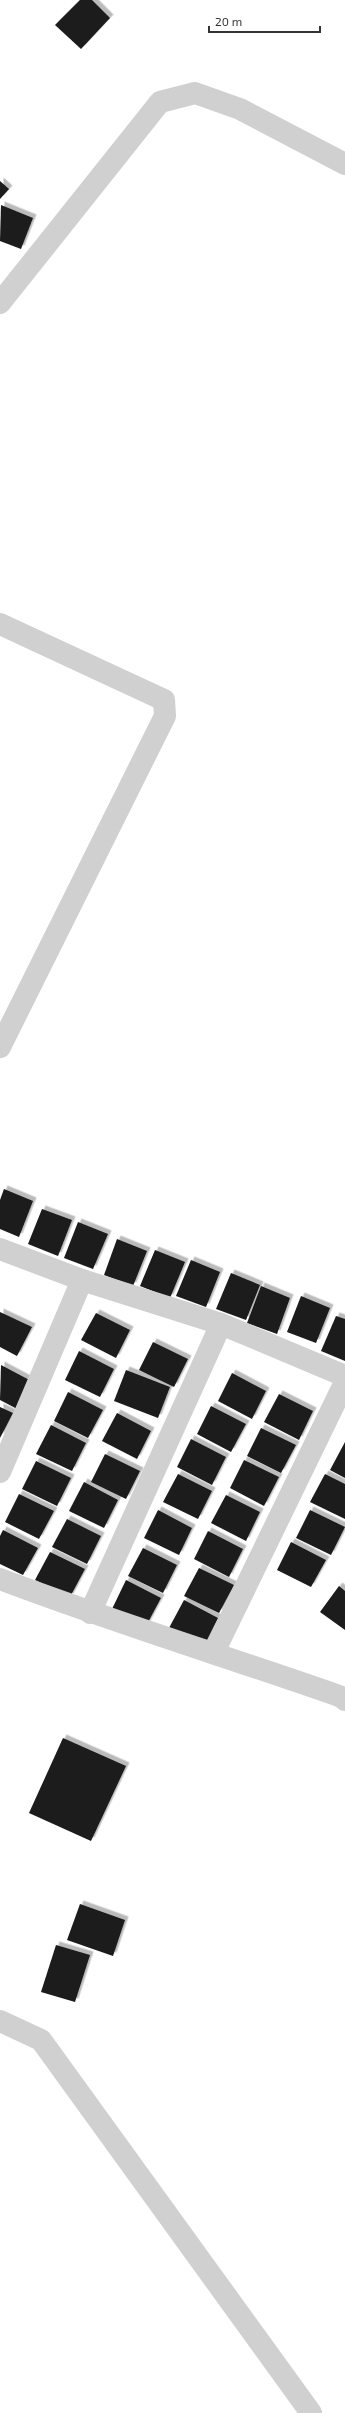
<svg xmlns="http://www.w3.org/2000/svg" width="345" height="2413" font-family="'Exo 2',sans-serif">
	<defs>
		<filter id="shadow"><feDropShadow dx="3.5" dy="-3.5" stdDeviation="0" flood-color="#0004"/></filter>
	</defs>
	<rect width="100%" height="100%" fill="#fff"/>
	<g fill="#1a1a1a" filter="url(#shadow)">
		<polygon points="80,0 92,0 110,18 81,49 55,25"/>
		<polygon points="0,181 9,189 0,199"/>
		<polygon points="1,205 33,218 21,249 0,241"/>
		<polygon points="4,1189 33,1201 19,1237 0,1229 0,1200"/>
		<polygon points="42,1209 72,1220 58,1256 28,1244"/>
		<polygon points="78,1222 108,1234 93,1269 64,1258"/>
		<polygon points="117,1239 147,1251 133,1286 104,1275"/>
		<polygon points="155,1250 185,1262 170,1298 140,1286"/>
		<polygon points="191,1260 220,1272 206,1307 176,1296"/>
		<polygon points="231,1273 260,1285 246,1320 216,1309"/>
		<polygon points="261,1286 290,1298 277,1334 247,1323"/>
		<polygon points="301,1296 330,1308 316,1343 287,1332"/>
		<polygon points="0,1312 32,1327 17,1356 0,1347"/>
		<polygon points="96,1313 130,1330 116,1358 81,1340"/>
		<polygon points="336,1316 345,1319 345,1361 321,1351"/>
		<polygon points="153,1342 188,1359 174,1387 139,1370"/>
		<polygon points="79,1351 114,1369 100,1397 65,1380"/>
		<polygon points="1,1365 35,1383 21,1411 0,1400"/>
		<polygon points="126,1370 170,1387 158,1418 114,1401"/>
		<polygon points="232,1373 266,1391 252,1419 218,1401"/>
		<polygon points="68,1392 103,1410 88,1438 54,1421"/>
		<polygon points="279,1394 313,1411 299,1440 264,1422"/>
		<polygon points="211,1406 246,1424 231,1452 197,1434"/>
		<polygon points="0,1407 13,1413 0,1438"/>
		<polygon points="117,1413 151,1431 137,1459 102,1441"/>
		<polygon points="51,1425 86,1443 72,1471 36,1454"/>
		<polygon points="261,1428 296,1445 281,1473 247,1456"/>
		<polygon points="191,1439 226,1457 212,1485 177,1467"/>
		<polygon points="345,1442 345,1478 330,1470"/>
		<polygon points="105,1454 140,1471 126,1499 91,1482"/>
		<polygon points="244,1460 279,1477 264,1506 230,1488"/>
		<polygon points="36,1461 71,1478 57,1506 22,1489"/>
		<polygon points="178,1474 212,1491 198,1519 163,1502"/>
		<polygon points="325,1474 345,1484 345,1519 310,1502"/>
		<polygon points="84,1482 118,1500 104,1528 69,1511"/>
		<polygon points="19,1494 54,1511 39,1539 5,1522"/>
		<polygon points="226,1495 260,1512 246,1541 211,1523"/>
		<polygon points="158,1510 192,1528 179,1555 144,1538"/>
		<polygon points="310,1510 345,1527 331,1555 296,1538"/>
		<polygon points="67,1519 101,1536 87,1564 52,1547"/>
		<polygon points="3,1530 38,1548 23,1575 0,1564 0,1536"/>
		<polygon points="208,1531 243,1549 229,1577 194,1559"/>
		<polygon points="291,1542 326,1560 311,1587 277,1570"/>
		<polygon points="143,1548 177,1565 163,1593 128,1576"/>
		<polygon points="50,1552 85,1569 70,1597 35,1580"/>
		<polygon points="199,1568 234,1585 219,1613 184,1596"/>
		<polygon points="126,1580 161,1598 146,1626 112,1609"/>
		<polygon points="339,1586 345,1591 345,1630 320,1612"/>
		<polygon points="184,1600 218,1618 204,1646 169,1628"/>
		<polygon points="63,1738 126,1766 91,1841 29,1813"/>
		<polygon points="80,1904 125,1920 113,1956 67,1940"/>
		<polygon points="56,1945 90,1955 75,2002 41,1992"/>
	</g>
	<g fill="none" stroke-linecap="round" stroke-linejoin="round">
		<g stroke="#d0d0d0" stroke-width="22">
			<polyline points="0,303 160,102 195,93 240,109 345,164"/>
			<polyline points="0,624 164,700 165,716 0,1047"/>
			<polyline points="0,1249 82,1280 221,1324 345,1376"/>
			<polyline points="0,1472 82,1280"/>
			<path d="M 0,1579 C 113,1622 228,1657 342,1697 L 345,1700"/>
			<polyline points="90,1613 221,1324"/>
			<polyline points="214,1652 345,1382"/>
			<polyline points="0,2021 41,2040 311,2413"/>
		</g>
	</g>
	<path d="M209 26v6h111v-6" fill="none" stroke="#333333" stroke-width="2"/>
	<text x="215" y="26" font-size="12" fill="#333333" stroke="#ffffff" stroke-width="3" paint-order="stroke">20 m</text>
</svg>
